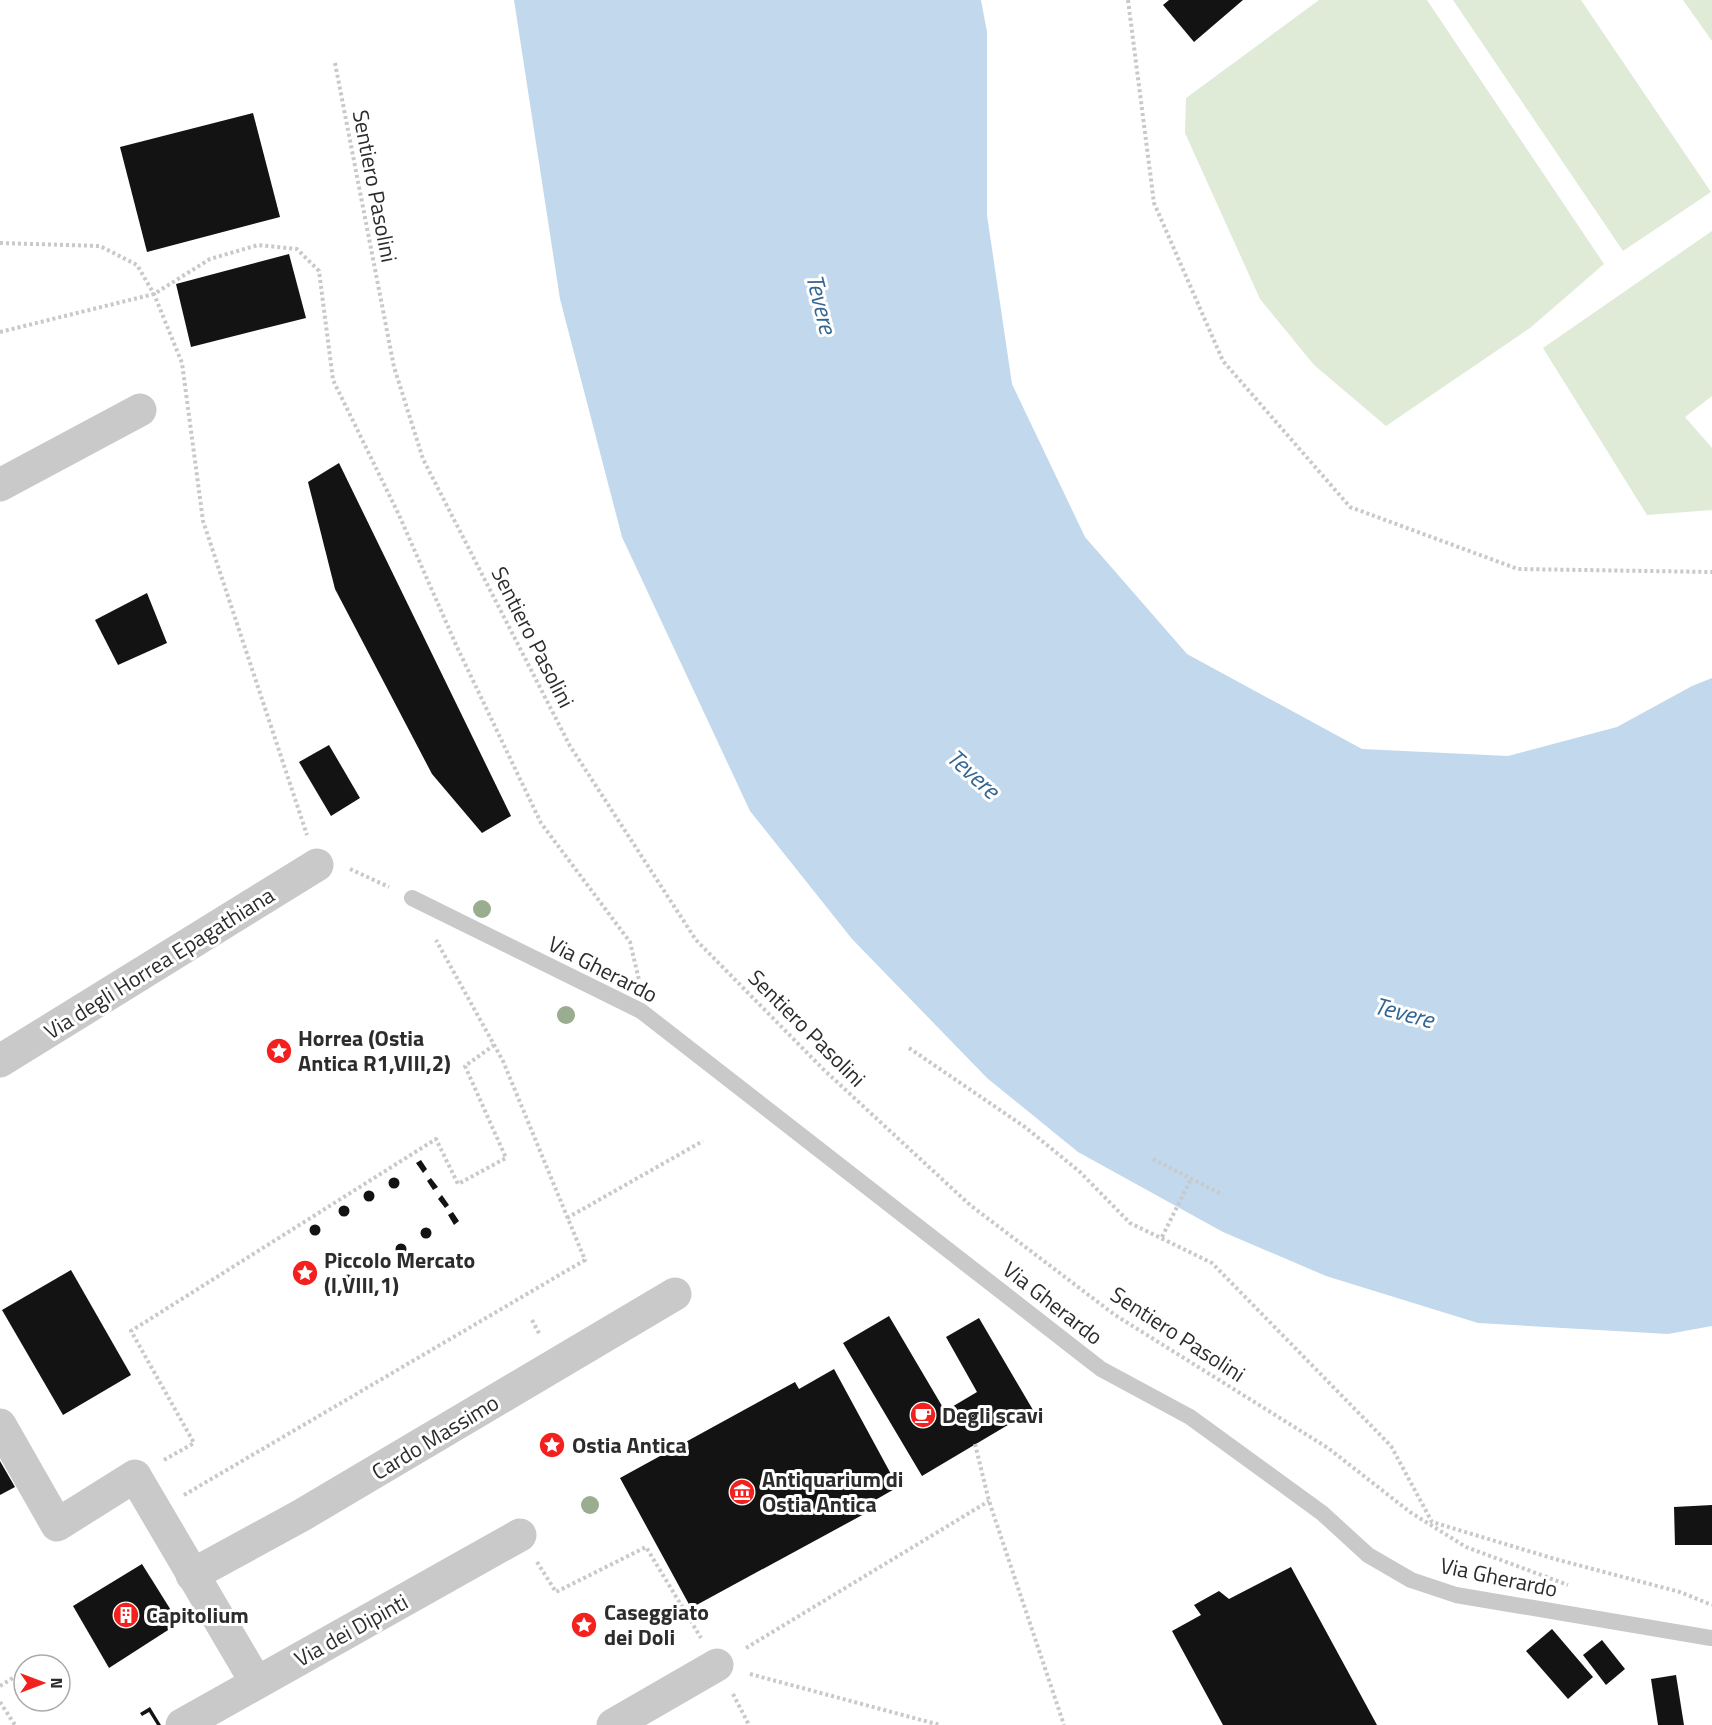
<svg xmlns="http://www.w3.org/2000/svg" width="1712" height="1725" font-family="'Titillium Web',sans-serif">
	<rect width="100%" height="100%" fill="#fff"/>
	<g fill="#e0ebd7">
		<polygon points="1319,0 1427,0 1604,264 1530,328 1386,426 1314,365 1260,299 1185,133 1186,98"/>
		<polygon points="1453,0 1581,0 1711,192 1623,251"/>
		<polygon points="1683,0 1712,0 1712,41"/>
		<polygon points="1712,231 1712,396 1685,417 1712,448 1712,510 1647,515 1543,348"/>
	</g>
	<polygon fill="#c1d8ed" points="514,0 981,0 987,32 987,215 1012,384 1085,537 1187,654 1362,749 1508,756 1617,727 1692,686 1712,678 1712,1326 1668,1334 1478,1323 1326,1276 1223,1232 1078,1152 987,1078 852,939 750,811 622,537 560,299"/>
	<g fill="#131313">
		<polygon points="1169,0 1243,0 1194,42 1163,5"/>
		<polygon points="253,113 280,217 147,252 120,147"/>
		<polygon points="289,254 306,318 191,347 176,284"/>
		<polygon points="339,463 511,816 482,833 432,774 335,589 308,482"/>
		<polygon points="147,593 167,643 118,665 95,620"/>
		<polygon points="329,745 360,798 331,816 299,762"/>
		<polygon points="421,1160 427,1169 423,1173 416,1163"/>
		<circle cx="394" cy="1183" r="5.5"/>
		<polygon points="431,1178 438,1187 433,1190 427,1181"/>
		<circle cx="369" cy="1196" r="5.5"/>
		<polygon points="442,1195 449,1205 445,1208 438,1199"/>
		<circle cx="344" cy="1211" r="5.5"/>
		<polygon points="453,1212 459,1221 454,1225 448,1215"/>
		<circle cx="315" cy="1230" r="5.5"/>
		<circle cx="426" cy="1233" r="5.5"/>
		<circle cx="401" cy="1249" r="5.5"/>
		<circle cx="372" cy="1263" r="5.5"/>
		<polygon points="71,1270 131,1375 63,1415 2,1310"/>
		<circle cx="348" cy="1280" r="5.5"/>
		<polygon points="889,1316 945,1411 977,1392 946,1337 979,1318 1033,1410 922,1476 843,1343"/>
		<polygon points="834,1369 898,1487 863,1507 866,1513 691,1608 620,1478 795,1382 799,1389"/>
		<polygon points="0,1461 15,1487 0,1495"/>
		<polygon points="1712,1505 1712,1545 1675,1545 1674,1507"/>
		<polygon points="142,1564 179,1623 109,1668 73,1606"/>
		<polygon points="1291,1567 1377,1725 1223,1725 1172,1631 1201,1615 1194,1605 1219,1591 1229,1599"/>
		<polygon points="1552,1629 1593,1677 1568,1699 1526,1651"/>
		<polygon points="1602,1640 1625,1669 1606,1685 1583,1655"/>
		<polygon points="1676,1675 1684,1725 1658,1725 1651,1679"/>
		<polygon points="150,1707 161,1725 157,1725 149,1712 142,1716 140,1713"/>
	</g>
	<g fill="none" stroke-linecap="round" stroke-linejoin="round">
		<g stroke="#c9c9c9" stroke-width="4" stroke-dasharray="3 3" stroke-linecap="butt">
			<polyline points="1128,0 1154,203 1223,361 1350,507 1518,569 1712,572"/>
			<polyline points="335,63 394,367 423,459 570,746 696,940 823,1069 970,1205 1115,1315 1328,1448 1410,1512 1466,1547 1568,1585"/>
			<polyline points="0,243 100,246 137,265 154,294 182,363 203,521 307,835"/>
			<polyline points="0,332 154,294 210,259 258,245 297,249 319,271 333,380 399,515 457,647 541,823 630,942 639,980"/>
			<polyline points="350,869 389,887"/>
			<polyline points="909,1048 1025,1127 1080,1172 1130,1223 1212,1263 1391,1446 1432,1522 1555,1559 1680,1592 1712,1605"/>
			<polyline points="1153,1159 1223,1195"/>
			<polyline points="567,1218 703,1141"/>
			<polyline points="1162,1237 1191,1179"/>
			<polyline points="532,1320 540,1335"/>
			<polyline points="975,1444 989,1501 1064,1725"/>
			<polyline points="164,1460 194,1443 131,1331 436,1139 458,1184 506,1158 465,1066 494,1045"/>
			<polyline points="184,1495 585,1260 503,1061 436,940"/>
			<polyline points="537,1562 556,1592 646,1547 701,1638"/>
			<polyline points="746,1648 989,1501"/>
			<polyline points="34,1665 38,1663"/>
			<polyline points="750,1674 940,1725"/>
			<polyline points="0,1686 24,1671"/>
			<polyline points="733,1694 749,1725"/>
			<polyline points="0,1702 15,1725"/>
		</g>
		<polyline stroke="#c9c9c9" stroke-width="16" points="412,898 641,1011 1101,1369 1190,1417 1322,1513 1368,1555 1411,1580 1456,1595 1711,1638"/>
		<g stroke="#c9c9c9" stroke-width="33">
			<polyline points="0,485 140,410"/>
			<polyline points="0,1061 317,865"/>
			<polyline points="0,1425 57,1525 135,1476 256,1682"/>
			<polyline points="192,1575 302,1515 675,1294"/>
			<polyline points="182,1725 520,1535"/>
			<polyline points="613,1725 717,1665"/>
		</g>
	</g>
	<g fill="#9bad90">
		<circle cx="482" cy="909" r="9"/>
		<circle cx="566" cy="1015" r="9"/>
		<circle cx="590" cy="1505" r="9"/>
	</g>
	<defs>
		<g id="sight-disc" transform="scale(1.35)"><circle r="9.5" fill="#f3211d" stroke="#fff"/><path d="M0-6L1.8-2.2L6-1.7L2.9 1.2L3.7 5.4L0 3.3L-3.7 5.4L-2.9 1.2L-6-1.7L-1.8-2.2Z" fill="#fff"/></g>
		<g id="cafe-disc" transform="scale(1.35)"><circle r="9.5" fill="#f3211d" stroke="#fff"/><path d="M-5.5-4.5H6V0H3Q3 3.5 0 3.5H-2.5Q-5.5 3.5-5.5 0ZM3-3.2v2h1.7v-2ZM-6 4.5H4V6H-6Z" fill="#fff"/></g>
		<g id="museum-disc" transform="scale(1.35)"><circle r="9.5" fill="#f3211d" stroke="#fff"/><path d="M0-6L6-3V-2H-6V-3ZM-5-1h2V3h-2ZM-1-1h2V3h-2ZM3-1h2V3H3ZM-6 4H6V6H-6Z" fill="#fff"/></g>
		<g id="building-disc" transform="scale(1.35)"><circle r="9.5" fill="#f3211d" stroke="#fff"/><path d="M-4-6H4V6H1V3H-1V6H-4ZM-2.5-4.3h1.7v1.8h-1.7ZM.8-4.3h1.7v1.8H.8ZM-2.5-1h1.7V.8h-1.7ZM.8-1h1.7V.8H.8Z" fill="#fff"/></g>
	</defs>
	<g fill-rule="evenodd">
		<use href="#sight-disc" x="279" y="1051"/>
		<use href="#sight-disc" x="305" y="1273"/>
		<use href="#cafe-disc" x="923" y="1415"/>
		<use href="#sight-disc" x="552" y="1445"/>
		<use href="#museum-disc" x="742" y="1492"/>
		<use href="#building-disc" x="126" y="1615"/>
		<use href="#sight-disc" x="584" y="1625"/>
	</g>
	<g text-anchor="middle" stroke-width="6" stroke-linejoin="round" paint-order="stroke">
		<g font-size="22" fill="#2c2c2c" stroke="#fff">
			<text transform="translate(375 186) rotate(79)" y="8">Sentiero Pasolini</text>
			<text transform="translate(533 637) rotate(63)" y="8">Sentiero Pasolini</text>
			<text transform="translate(159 963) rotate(-32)" y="8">Via degli Horrea Epagathiana</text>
			<text transform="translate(603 969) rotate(27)" y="8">Via Gherardo</text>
			<text transform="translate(807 1028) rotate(45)" y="8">Sentiero Pasolini</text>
			<text transform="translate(1053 1303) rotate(38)" y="8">Via Gherardo</text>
			<text transform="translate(1178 1334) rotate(33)" y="8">Sentiero Pasolini</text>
			<text transform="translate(435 1437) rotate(-31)" y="8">Cardo Massimo</text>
			<text transform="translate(1499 1577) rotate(12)" y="8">Via Gherardo</text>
			<text transform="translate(351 1630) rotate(-29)" y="8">Via dei Dipinti</text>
		</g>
		<g font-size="22" font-weight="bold" fill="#2c2c2c" stroke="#fff" text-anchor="start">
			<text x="298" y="1046">Horrea (Ostia<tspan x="298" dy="25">Antica R1,VIII,2)</tspan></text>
			<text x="324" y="1268">Piccolo Mercato<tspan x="324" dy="25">(I,VIII,1)</tspan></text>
			<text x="942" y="1423">Degli scavi</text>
			<text x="572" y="1453">Ostia Antica</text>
			<text x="762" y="1487">Antiquarium di<tspan x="762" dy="25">Ostia Antica</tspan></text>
			<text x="604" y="1620">Caseggiato<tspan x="604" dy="25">dei Doli</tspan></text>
			<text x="146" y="1623">Capitolium</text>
		</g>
		<g font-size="24" font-style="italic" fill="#346693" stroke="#fff">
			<text transform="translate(821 304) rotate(76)" y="8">Tevere</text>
			<text transform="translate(973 774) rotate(42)" y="8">Tevere</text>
			<text transform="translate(1404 1013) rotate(15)" y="8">Tevere</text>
		</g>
	</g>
	<g transform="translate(42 1683) rotate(90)"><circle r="28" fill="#ffffff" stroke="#ababab" stroke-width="1.5"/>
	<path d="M0-4.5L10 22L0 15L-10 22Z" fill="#f3211d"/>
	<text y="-9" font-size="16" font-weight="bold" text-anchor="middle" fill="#2c2c2c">N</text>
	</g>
</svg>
